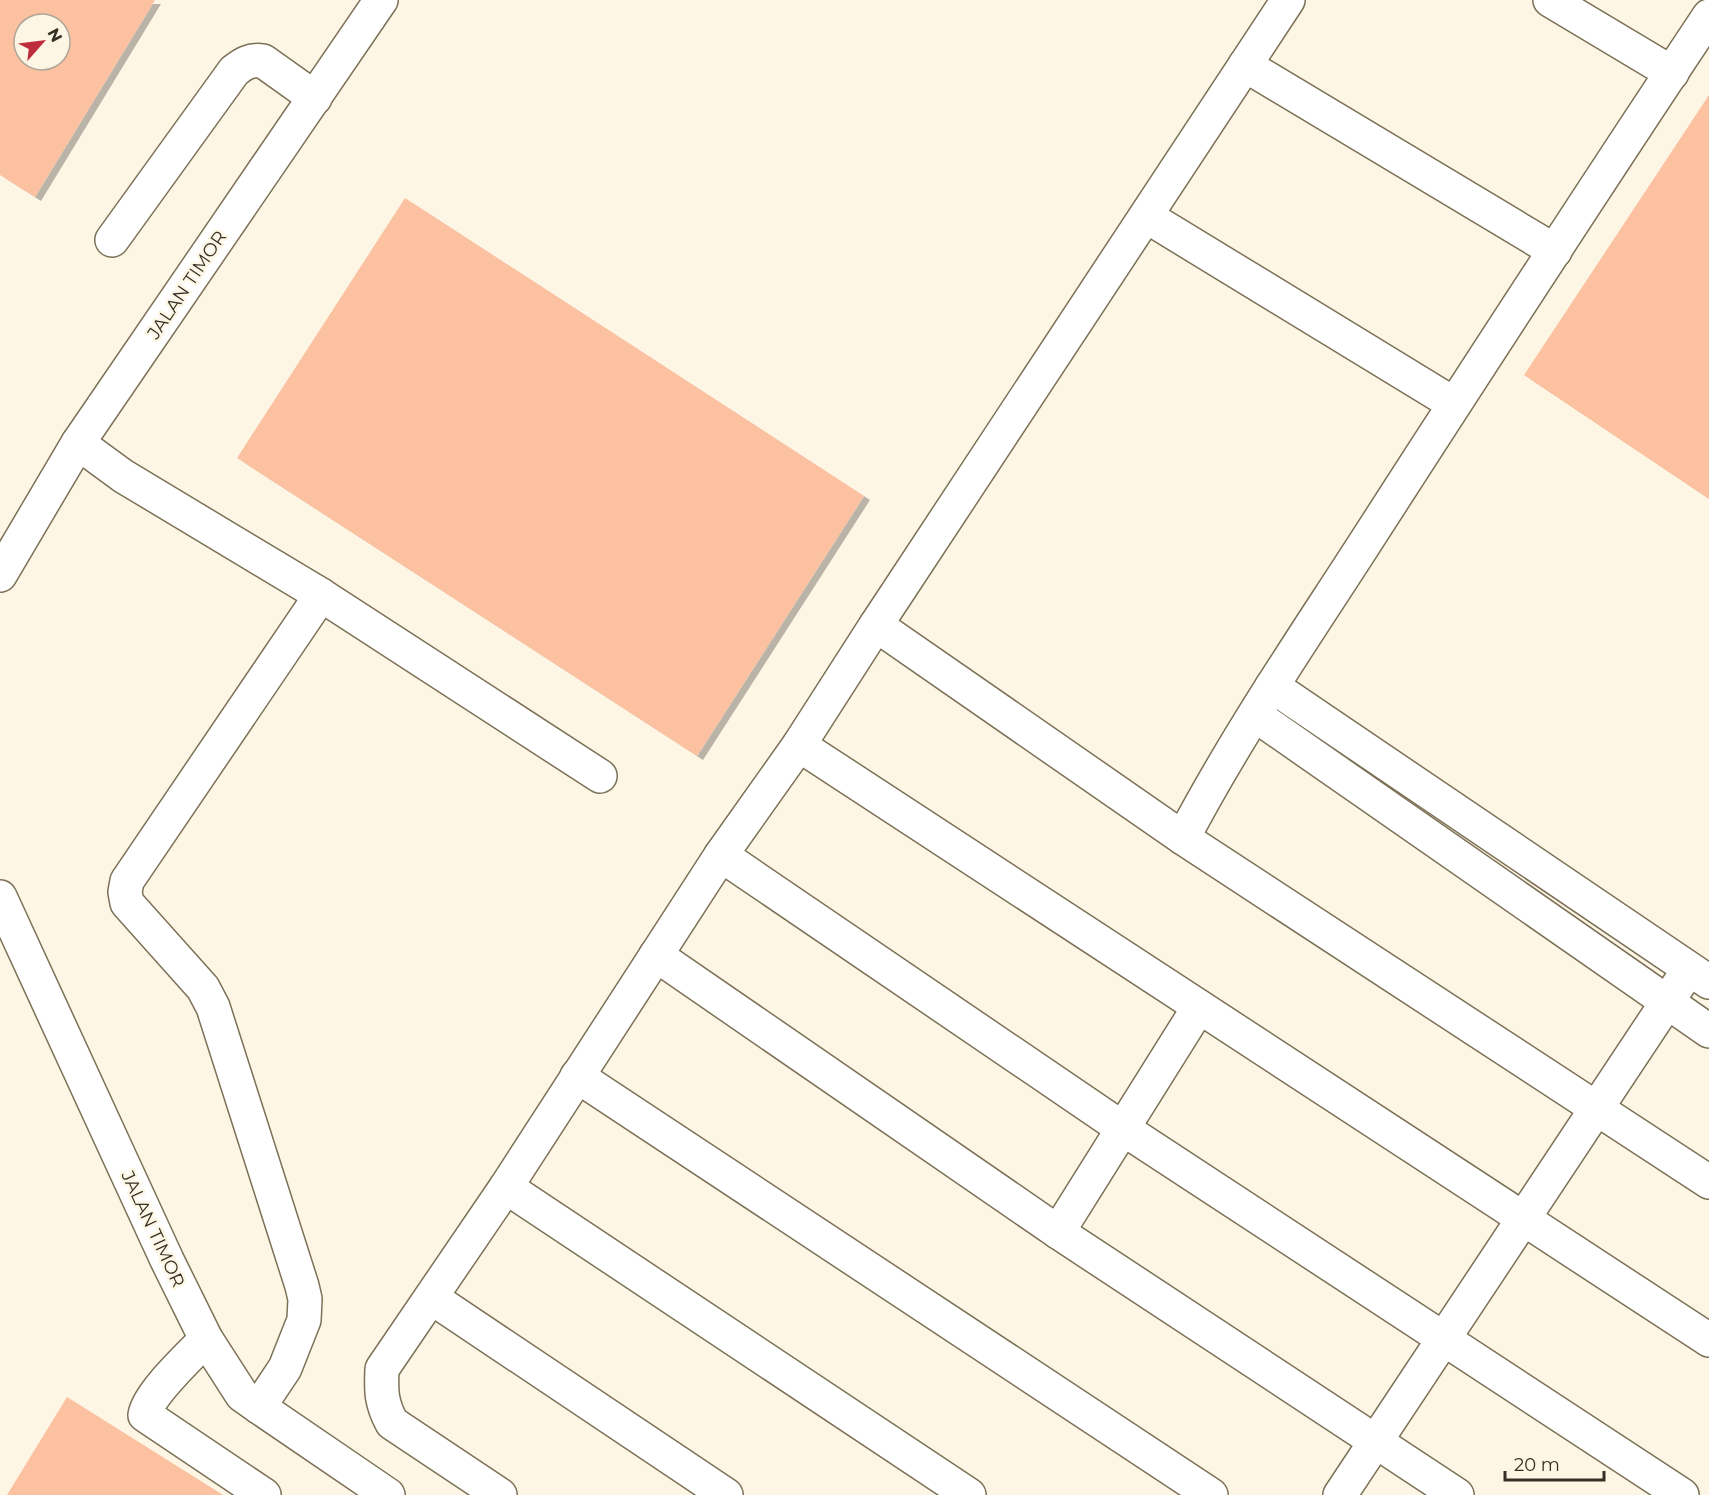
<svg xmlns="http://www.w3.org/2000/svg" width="1709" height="1495" font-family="Montserrat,sans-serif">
	<defs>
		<filter id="shadow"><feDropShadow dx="6" dy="4" stdDeviation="0" flood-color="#0004"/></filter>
	</defs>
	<rect width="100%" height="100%" fill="#fef6e5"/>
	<g fill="#fcc1a1" fill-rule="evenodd" filter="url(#shadow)">
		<path d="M 0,0 L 155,0 L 35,197 L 0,175 ZM 24,24 L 60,24 L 60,60 L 24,60 Z"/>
		<polygon points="1709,95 1709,499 1524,375"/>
		<polygon points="405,198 864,496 697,756 237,458"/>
		<polygon points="67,1397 223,1495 7,1495"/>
	</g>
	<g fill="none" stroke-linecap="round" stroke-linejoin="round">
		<g stroke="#7c7157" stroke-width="36">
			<g id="minor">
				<polyline points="1550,0 1672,73"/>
				<polyline points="1245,65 1555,251"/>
				<polyline points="1146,216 1454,404"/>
				<path d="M 112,240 L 234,71 C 243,64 250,59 263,61 L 315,98"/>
				<polyline points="78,443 123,476 321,595 127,881 125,892 127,903 203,988 213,1007 302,1286 305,1299 304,1320 285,1368 259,1407"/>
				<polyline points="0,575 78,443 381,0"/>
				<polyline points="321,595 600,776"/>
				<polyline points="876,625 1288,0"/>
				<polyline points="1272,686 1709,982"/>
				<polyline points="1255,715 1709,1031"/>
				<polyline points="799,745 1709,1340"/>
				<path d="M 1183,838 C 1236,737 1301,642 1363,546 C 1477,369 1592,192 1709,16"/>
				<polyline points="721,855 1122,1128 1682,1495"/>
				<polyline points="0,897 167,1260 206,1339 242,1395 259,1407 388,1495"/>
				<polyline points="656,955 1058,1232 1457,1495"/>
				<polyline points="577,1076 1211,1495"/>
				<polyline points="506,1187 969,1495"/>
				<polyline points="1058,1232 1199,1007"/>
				<polyline points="432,1298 726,1495"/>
				<path d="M 206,1339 C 190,1356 148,1394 145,1415 L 264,1495"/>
				<path d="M 500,1495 L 392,1423 C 381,1403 381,1391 382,1369 L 506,1187 L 721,855 L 799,745 L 876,625 L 1183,838 L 1709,1182"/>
				<polyline points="1340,1495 1689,969"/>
			</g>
		</g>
		<use href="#minor" stroke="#fff" stroke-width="33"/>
	</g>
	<g text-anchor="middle" stroke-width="5" stroke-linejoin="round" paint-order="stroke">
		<g font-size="18" fill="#353025" stroke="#fef6e5">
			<text transform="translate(187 285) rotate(-56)" y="6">JALAN TIMOR</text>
			<text transform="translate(153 1229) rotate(65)" y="6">JALAN TIMOR</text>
		</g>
	</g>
	<g transform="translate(42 42) rotate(62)"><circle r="28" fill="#fef6e5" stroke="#aea798" stroke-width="1.5"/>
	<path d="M0-4.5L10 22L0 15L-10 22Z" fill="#bd2d3e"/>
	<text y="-9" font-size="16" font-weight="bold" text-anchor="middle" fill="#353025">N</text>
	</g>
	<path d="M1505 1471v9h99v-9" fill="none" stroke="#353025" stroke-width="3"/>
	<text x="1514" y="1471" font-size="18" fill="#353025" stroke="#fef6e5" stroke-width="4.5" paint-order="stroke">20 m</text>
</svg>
